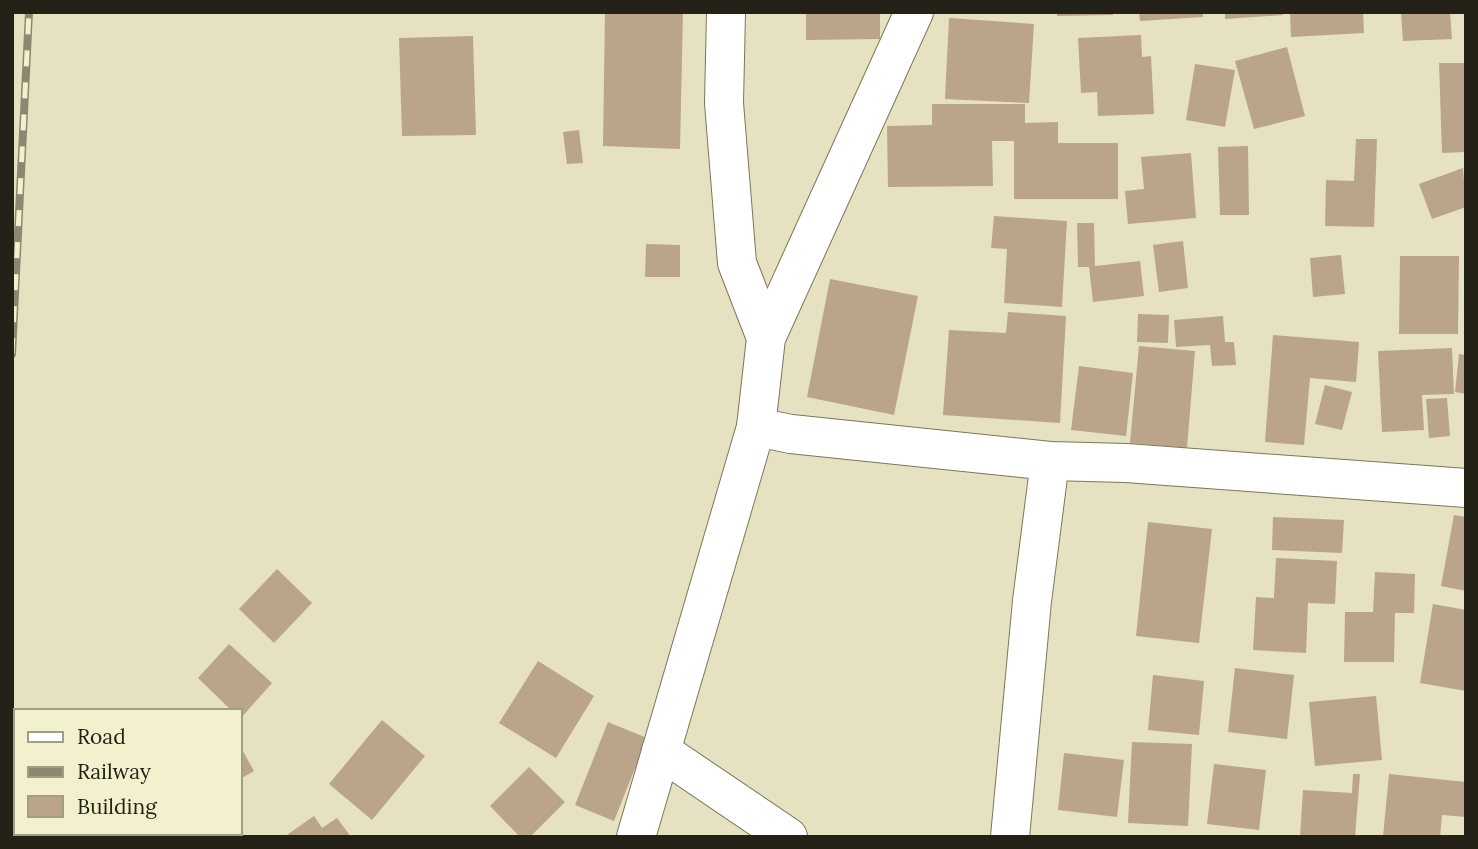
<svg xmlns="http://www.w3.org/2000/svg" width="1478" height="849" font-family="Lora,serif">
	<rect width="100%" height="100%" fill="#e6e2c1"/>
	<g fill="#baa48a">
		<polygon points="605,12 683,12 680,149 603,146"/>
		<polygon points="806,12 880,12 880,39 806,40"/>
		<polygon points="1057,12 1113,12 1113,15 1057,16"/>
		<polygon points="1139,12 1203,12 1203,17 1140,21"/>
		<polygon points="1225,12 1282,12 1283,15 1225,19"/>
		<polygon points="1290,12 1363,12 1364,33 1291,37"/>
		<polygon points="1401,12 1450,12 1452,39 1403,41"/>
		<polygon points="949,18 1034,24 1029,103 945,99"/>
		<polygon points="1141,35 1142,57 1151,56 1154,114 1098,116 1097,92 1081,93 1078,38"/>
		<polygon points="473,36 476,135 402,136 399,38"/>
		<polygon points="1287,47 1305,116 1254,129 1235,61"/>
		<polygon points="1439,63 1466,63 1466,152 1442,153"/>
		<polygon points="1195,64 1235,70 1225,127 1186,120"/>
		<polygon points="932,104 1025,104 1025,123 1058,122 1058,143 1118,143 1118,199 1014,199 1014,141 992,141 993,186 888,187 887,126 932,125"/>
		<polygon points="579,130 583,163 567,164 563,132"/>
		<polygon points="1356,139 1377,139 1374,227 1325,226 1326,180 1354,181"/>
		<polygon points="1248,146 1249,215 1220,215 1218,147"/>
		<polygon points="1191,153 1196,218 1128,224 1125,191 1144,189 1141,157"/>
		<polygon points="1463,168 1466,207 1432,219 1419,184"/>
		<polygon points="994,216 1067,221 1062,307 1004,303 1007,249 991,248"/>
		<polygon points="1077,223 1094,223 1095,266 1140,261 1144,296 1093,302 1089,267 1078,267"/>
		<polygon points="1183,241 1188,288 1159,292 1153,245"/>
		<polygon points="646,244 680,245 680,277 645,277"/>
		<polygon points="1341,255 1345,294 1313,297 1310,258"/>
		<polygon points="1400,256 1459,256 1458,334 1399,334"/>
		<polygon points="830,279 918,296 894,415 807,397"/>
		<polygon points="1008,312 1066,316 1060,423 943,415 949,330 1006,333"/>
		<polygon points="1138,314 1169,315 1168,343 1137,342"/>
		<polygon points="1223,316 1225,342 1234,342 1236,365 1212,366 1210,345 1176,347 1174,320"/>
		<polygon points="1273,335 1359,342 1356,382 1310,378 1304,445 1265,442"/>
		<polygon points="1139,346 1195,351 1187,448 1130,443"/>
		<polygon points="1452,348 1454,394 1422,395 1424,430 1382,432 1378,351"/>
		<polygon points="1459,354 1466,355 1466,394 1455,392"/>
		<polygon points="1079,366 1133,373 1126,436 1071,430"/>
		<polygon points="1325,385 1352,392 1342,430 1315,424"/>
		<polygon points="1447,398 1450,436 1429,438 1426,399"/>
		<polygon points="1454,515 1466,517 1466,591 1441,586"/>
		<polygon points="1273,517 1344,520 1342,553 1272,550"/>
		<polygon points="1148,522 1212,529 1199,643 1136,636"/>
		<polygon points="1276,558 1337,561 1335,604 1308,603 1306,653 1253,650 1256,597 1274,598"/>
		<polygon points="277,569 312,603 274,643 239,609"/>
		<polygon points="1375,572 1415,574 1414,613 1395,613 1394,662 1344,662 1345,612 1373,612"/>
		<polygon points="1433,604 1466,610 1466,691 1420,683"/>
		<polygon points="229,644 272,683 240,719 240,711 232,711 198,678"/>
		<polygon points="538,661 594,696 556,758 499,723"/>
		<polygon points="1235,668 1294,675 1287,739 1228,732"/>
		<polygon points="1153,675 1204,681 1199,735 1148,730"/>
		<polygon points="1376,696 1382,760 1315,766 1309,702"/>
		<polygon points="382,720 425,756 372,820 329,784"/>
		<polygon points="608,722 647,738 614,821 575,805"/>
		<polygon points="1132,742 1192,744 1188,826 1128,823"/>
		<polygon points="240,746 254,771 240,779"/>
		<polygon points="1064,753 1124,760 1117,817 1058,810"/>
		<polygon points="1214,764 1266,770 1259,830 1207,824"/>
		<polygon points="529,767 565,802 530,837 520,837 490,806"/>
		<polygon points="1353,774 1360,774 1355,837 1300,837 1303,790 1352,793"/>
		<polygon points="1389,774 1466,782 1466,817 1442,815 1440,837 1383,837"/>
		<polygon points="314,816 322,828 337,818 351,837 284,837"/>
		<polygon points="115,833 188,833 191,837 114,837"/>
	</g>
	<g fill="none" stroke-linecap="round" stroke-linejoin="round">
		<g stroke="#7a7759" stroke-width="40">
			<g id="minor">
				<polyline points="726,12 724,103 737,263 766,338"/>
				<polyline points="914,12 766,338 756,427 791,434 1050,461 1126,463 1466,488"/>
				<polyline points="661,751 788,837"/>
				<polyline points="636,837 756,427"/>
				<polyline points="1010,837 1032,601 1050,461"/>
			</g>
		</g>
		<use href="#minor" stroke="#fff" stroke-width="38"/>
		<g stroke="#8b8871" stroke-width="8">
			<polyline id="rail" points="12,354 29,12"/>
		</g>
		<use href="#rail" stroke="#f3f0ce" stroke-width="5" stroke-dasharray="16" stroke-linecap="butt"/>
	</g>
	<rect width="1478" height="849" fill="none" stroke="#242216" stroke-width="28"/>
	<rect x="14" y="709" width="228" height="126" fill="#f3f0ce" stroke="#a09e84" stroke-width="2"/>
	<rect x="28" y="732" width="35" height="10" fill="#ffffff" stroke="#a09e84" stroke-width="2"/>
	<text x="77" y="744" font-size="21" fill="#242216">Road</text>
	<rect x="28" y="767" width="35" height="10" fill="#8b8871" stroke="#a09e84" stroke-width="2"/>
	<text x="77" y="779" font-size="21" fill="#242216">Railway</text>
	<rect x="28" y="796" width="35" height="21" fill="#baa48a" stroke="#a09e84" stroke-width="2"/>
	<text x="77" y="814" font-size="21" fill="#242216">Building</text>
</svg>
